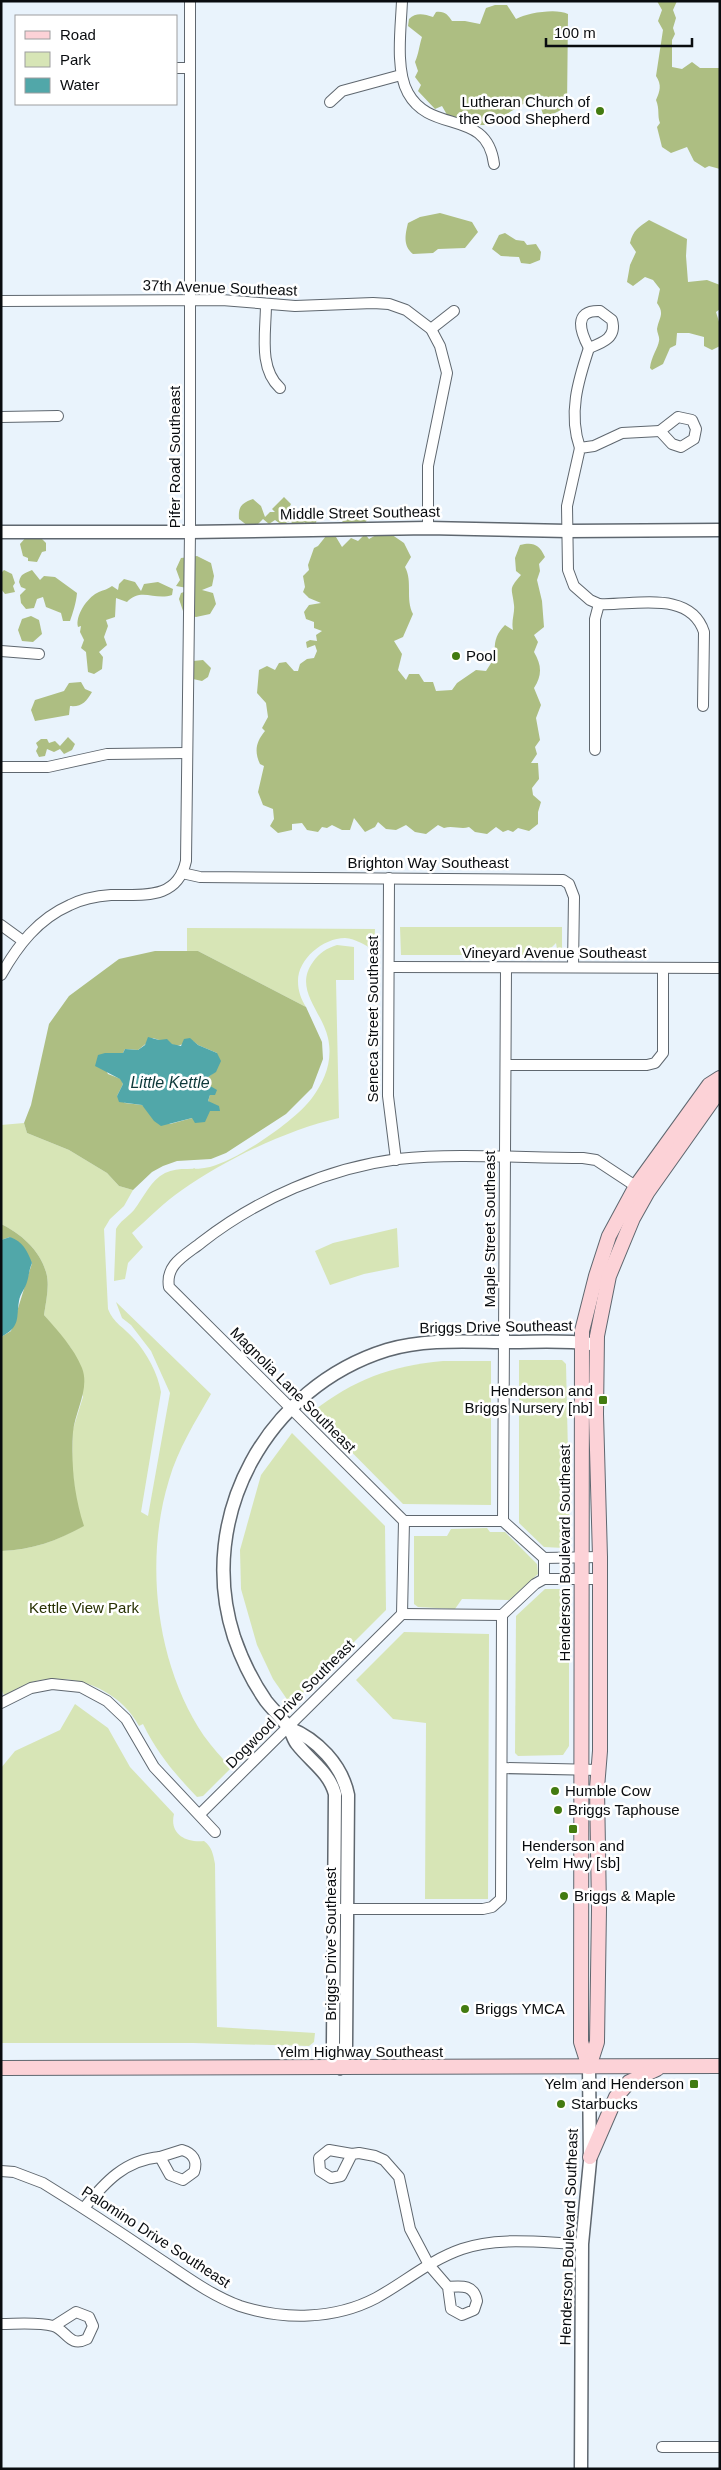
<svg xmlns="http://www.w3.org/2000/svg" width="721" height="2470" font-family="Arial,sans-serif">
	<rect width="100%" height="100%" fill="#e9f3fc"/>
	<g fill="#d7e5b6">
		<polygon points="400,927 562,927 562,951 557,949 556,943 551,948 559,955 401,955"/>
		<path d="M 187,928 L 375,929 L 374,950 C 365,945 356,939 345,938 C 323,938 298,959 298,981 C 298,991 301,999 306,1007 L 198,951 L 187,951 Z"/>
		<path d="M 337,945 L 354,947 L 354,980 L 336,980 L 339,1118 C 289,1129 224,1160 182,1190 C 164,1202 149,1218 132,1233 L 143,1247 L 128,1263 L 125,1279 L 114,1281 L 116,1229 C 120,1221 128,1217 134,1210 C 144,1197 150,1181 165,1173 C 179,1166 195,1171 210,1167 C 239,1159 294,1122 312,1098 C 325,1080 333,1061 328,1038 C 322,1011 293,989 313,962 C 319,953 327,948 337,945 Z"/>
		<path d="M 24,1123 L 27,1133 L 69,1150 L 107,1173 L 119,1186 L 133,1190 L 124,1206 L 110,1219 L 104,1229 L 108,1309 C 113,1323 125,1328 134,1339 C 147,1353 158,1374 161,1392 L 141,1512 L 148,1516 L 170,1393 L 151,1351 L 131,1325 L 122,1318 L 116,1302 L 211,1394 C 195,1422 178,1449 169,1480 C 144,1561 156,1665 204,1736 C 212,1747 222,1758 231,1768 L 203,1796 L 197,1797 C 175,1774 157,1753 143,1724 L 139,1726 C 120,1690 75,1672 36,1681 C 25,1683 14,1691 4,1695 L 1,1689 L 1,1551 C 32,1550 57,1541 83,1526 L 76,1500 L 72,1465 L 73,1429 L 83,1397 L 71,1348 L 44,1315 C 46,1301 50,1285 46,1272 C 40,1250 20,1233 1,1224 L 1,1125 Z"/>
		<polygon points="397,1228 399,1267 364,1274 330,1285 315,1251 333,1243"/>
		<polygon points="519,1360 562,1360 566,1364 570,1542 564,1548 544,1547 519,1523"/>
		<path d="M 443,1361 L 491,1361 L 491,1505 L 403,1504 L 312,1412 C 355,1379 390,1366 443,1361 Z"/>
		<polygon points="292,1433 385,1526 386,1610 291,1705 273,1679 257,1645 241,1589 240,1550 261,1475"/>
		<polygon points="487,1528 490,1532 505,1532 537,1564 538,1574 509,1600 462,1599 455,1609 418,1607 414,1604 414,1536 447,1536 451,1529"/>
		<polygon points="545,1589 560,1589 569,1595 569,1746 563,1755 518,1756 515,1753 516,1616"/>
		<polygon points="404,1632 489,1634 488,1899 425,1899 426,1723 393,1719 356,1680"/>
		<path d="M 75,1704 L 108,1728 L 130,1767 L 174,1814 C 169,1834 186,1843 204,1841 C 212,1847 213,1854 215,1864 L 217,2027 L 315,2033 L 314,2042 L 309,2046 L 193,2043 L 1,2043 L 1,1768 L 15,1751 L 60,1730 Z"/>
	</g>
	<g fill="#adbe82" fill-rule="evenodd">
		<path d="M 657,1 L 677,1 L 673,10 L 676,18 L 673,28 L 675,34 L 672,40 L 672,67 L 682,69 L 692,62 L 700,68 L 720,68 L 720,169 L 709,166 L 705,168 L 694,161 L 687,147 L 671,153 L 662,147 L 657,127 L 660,123 C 657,115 660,110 656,100 C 660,91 662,85 656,76 L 663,30 L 658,21 L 662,10 Z"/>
		<path d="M 495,5 L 507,5 L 516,19 C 527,13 556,8 568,14 L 567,107 L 553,114 L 543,114 L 539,103 L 544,96 L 534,95 C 522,108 505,112 492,125 L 465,125 L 450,120 L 442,106 L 435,109 L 418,91 L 421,85 L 415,77 L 418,71 L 415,62 C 419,53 419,46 422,37 L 408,26 L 409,19 C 416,12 424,14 433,17 L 436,12 C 445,11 448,15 452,21 L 465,21 L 480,24 L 486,8 Z"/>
		<path d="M 440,213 L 472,222 L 478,232 L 465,248 L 438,249 L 433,253 L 413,254 C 403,246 405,235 408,223 L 420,217 Z"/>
		<path d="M 649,220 L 687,239 L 686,256 L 688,282 L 707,280 L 720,285 L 720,309 L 716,312 L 720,325 L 720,346 L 712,350 L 704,346 L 704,337 L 689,333 L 677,333 L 676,345 L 670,348 L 663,364 L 652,370 L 650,368 C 651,357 658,348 659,341 C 660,337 657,333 657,329 C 659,317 665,314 657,303 L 660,289 L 653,280 L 645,277 L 633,286 L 627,282 L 630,265 L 636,252 L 630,243 C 633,230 639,227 649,220 Z"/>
		<polygon points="505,233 516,240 524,241 527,245 536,244 541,252 540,260 530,264 521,263 519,257 501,256 492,249 499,235"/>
		<path d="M 284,497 L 291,504 L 289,508 L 293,510 L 297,509 L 305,514 L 311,510 L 317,516 L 316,523 L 309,527 L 304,522 L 302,526 L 293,528 L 291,520 L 282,525 L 275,520 L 269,524 L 263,519 L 257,525 L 248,526 L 239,519 C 238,506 242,503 253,499 L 261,506 L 265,517 L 270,512 L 275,512 L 272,509 Z"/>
		<polygon points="352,510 358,513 361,511 368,516 366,522 348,527 341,520 344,514"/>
		<path d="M 385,530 L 404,543 L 411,557 L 405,567 C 413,582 405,598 413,614 L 403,637 L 394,641 L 402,654 L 398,670 L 406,680 L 409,674 L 419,674 L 424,682 L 433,682 L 436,691 L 452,690 L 457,683 L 476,670 L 486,671 L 495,657 C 494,643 495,635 505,625 L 513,630 C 511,621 515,613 514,605 C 512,587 508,590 521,575 L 516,571 L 515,558 L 520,545 C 533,542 539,544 545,557 L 539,564 L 540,571 L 537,580 L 542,601 L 544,627 L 534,635 L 538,642 L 534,652 C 542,666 542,675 534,688 L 541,705 L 536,718 L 540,740 L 535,747 L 537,754 L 531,763 L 538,763 L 539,779 L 532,788 L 533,795 L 541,802 L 538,812 L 538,824 L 529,831 L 518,828 L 513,832 L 508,830 L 503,832 L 496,827 L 487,834 L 475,832 L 469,827 C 461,830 453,825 444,828 L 438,825 L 426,834 L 415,832 L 406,825 L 396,830 L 386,829 L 378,822 L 375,827 L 365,832 L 354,818 L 350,830 L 342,830 L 332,825 L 327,828 L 322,827 L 318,832 L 307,830 L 302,823 L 292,824 L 292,830 L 278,833 L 270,826 L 274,819 L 273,809 L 263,805 L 258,792 L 264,766 L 260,764 C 254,751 256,742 265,731 L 262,728 L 268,717 L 266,703 L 257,693 L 259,670 L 267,666 L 275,670 L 279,663 L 286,662 L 294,671 L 298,671 L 300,664 L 307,659 L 314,658 L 317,651 L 315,645 L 307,648 L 306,642 L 310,640 L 317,641 L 316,635 L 322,631 L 314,628 L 314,622 L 306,619 L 304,612 L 309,605 L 321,603 L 309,598 L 303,592 L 305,587 L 303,576 L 309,570 L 308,565 L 314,548 L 318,546 L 326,536 L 336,537 L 342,547 L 351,538 L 358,541 L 365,534 L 369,539 Z"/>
		<polygon points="28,535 38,535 46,543 46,551 42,552 37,562 28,561 28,558 23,556 20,544"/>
		<polygon points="197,556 211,563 214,576 212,586 202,590 213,593 216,604 210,614 196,617 184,614 179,599 181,593 193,589 176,586 180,580 176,569 181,558"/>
		<polygon points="4,570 12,574 15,583 13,586 15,592 5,594 1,589 1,573"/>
		<path d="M 32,570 L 40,580 L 44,576 L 55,577 L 77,593 C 76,604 73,612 70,621 L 63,621 L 61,613 L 46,607 L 43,597 L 37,599 L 34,608 L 26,609 L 21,603 L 20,595 L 26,589 L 21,587 L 19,582 C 21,573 24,574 32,570 Z"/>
		<path d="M 124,579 L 135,582 L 141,591 L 144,584 L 158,582 L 173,589 L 172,595 C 155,601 141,587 127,602 L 116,598 L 115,617 L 106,620 L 108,626 L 104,637 L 107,645 L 99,652 L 103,657 L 102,669 L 94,674 L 88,672 L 86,652 L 81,648 L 84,640 L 80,632 L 81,626 L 78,627 C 75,616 87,598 97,593 C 102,590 107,590 112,586 L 118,590 L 119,584 Z"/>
		<polygon points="31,616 39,620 42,634 33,642 22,641 18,630 22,619"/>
		<polygon points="203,660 211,668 208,677 202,681 193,679 190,670 193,661"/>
		<path d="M 81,682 L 85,689 L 92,692 C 86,702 82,707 70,706 L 69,715 L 35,721 L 31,710 L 35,700 L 64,691 L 69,683 Z"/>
		<polygon points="68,737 75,744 72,750 64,754 60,749 54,752 47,749 45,756 39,757 36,751 38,747 36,743 41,739 47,739 49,743 55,741 60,746"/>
		<path d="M 155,951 L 198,951 L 306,1007 L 322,1042 L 323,1059 L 312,1088 L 286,1114 L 226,1153 L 211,1159 L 177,1161 L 163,1166 L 152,1172 L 133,1190 L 119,1186 L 107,1173 L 69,1150 L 27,1133 L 24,1123 L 31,1105 L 49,1024 L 69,996 L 119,959 ZM 153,1038 L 177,1046 L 193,1041 L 198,1045 L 217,1053 L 212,1074 L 208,1077 L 207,1084 L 210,1095 L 208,1101 L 212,1105 L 207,1114 L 170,1124 L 142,1105 L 125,1103 L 117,1096 L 123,1084 L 121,1079 L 108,1074 L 106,1070 L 115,1053 L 123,1053 L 125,1049 L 138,1050 Z"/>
		<path d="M 1,1224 C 20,1233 40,1250 46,1272 C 50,1285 46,1301 44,1315 C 58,1331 74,1348 82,1368 C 90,1389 75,1411 73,1432 C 71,1465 74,1495 84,1526 C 57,1541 32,1550 1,1551 L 1,1337 L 11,1331 L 32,1263 L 10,1237 L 1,1240 Z"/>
	</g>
	<g fill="#51a7a9">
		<polygon points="148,1037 159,1040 167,1039 172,1044 181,1046 184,1039 190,1038 198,1045 217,1053 221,1061 216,1072 208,1077 207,1084 217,1090 215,1095 210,1095 208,1101 219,1106 220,1111 210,1111 205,1122 195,1123 192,1118 161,1126 154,1121 142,1105 119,1102 117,1096 123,1084 120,1079 95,1066 98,1055 105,1053 123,1053 125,1049 138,1050 145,1045"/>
		<path d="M 10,1237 C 23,1242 27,1250 32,1263 C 29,1270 29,1276 27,1282 C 25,1289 20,1294 19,1301 C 16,1319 21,1326 1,1337 L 1,1240 Z"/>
	</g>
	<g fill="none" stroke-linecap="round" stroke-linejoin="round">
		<g stroke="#5f676f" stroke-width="12">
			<g id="minor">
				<path d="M 402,1 C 401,27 395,70 408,93 C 431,135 487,108 494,164"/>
				<polyline points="176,68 190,68"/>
				<polyline points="330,102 342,91 401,75"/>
				<polyline points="1,301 222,300 295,306 373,303 389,304 406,310 431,329 440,346 447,373 428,466 428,528"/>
				<path d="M 266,304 C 266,332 258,368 280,388"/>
				<path d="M 600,311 L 612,320 C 617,338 602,343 589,348 C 581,333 572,310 600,311 Z"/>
				<polyline points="431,329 454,311"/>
				<polyline points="1,417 58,416"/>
				<polygon points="678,417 692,420 696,429 694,439 681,447 672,444 660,431"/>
				<path d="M 660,431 L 622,433 L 594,446 L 580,448 L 567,506 L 568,570 L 574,586 L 590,600 L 599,604 C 633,606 690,589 704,632 L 703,706"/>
				<path d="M 580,448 C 568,414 578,381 589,348"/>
				<polyline points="1,651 39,654"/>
				<polyline points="595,750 595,619 599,604"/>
				<polyline points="1,767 48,767 107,754 187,753"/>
				<polyline points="182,873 200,877 563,880 569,884 574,897 573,967"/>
				<polyline points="389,878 388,1096 396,1160"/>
				<polyline points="1,925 23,941"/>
				<polyline points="389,967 720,968"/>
				<path d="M 1,975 C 18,945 38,919 70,905 C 82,899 97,896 111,895 C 142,894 177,901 186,861 L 190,532 L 190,1"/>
				<polyline points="506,1065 647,1065 655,1063 663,1053 663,968"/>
				<path d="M 404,1521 L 169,1287 C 165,1264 186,1255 202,1242 C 257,1199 328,1168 398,1159 C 457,1153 523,1158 583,1158 L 596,1160 L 640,1189"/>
				<polyline points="404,1521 503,1521 544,1558 544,1579"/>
				<polyline points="503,1521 506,968"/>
				<polyline points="544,1558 600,1557"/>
				<polyline points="402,1614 502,1615 535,1584 544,1579 600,1579"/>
				<polyline points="402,1614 404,1521"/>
				<polyline points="1,1703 31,1688 52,1684 81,1687 107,1701 126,1719 154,1767 215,1832"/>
				<polyline points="502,1768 599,1770"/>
				<polyline points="200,1814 402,1614"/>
				<polyline points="340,1909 483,1909 492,1907 501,1899 502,1615"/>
				<path d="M 182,2150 C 193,2153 198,2161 194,2172 L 183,2180 L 170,2175 L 160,2157 Z"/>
				<path d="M 352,2154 L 341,2176 L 331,2178 L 320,2171 L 319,2158 L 329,2150 L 352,2154 L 359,2153 L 375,2156 L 384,2160 L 399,2177 L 410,2229 L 429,2265 L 448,2287 L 451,2309 L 462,2315 L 474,2310 L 477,2301 C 474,2284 461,2286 448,2287"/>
				<path d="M 1,2171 L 14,2172 L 43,2183 C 82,2207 120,2232 158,2258 C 184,2275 210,2295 240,2306 C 283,2320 334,2320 376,2298 C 405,2282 430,2260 462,2249 C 499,2236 544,2243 582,2244"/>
				<path d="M 84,2208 C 105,2182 125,2160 160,2157"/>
				<path d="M 1,2324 C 17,2324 38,2322 53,2326 C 67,2330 69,2348 87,2339 L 93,2326 L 89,2317 L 76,2312 L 54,2326"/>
				<polyline points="662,2447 720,2447"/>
			</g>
		</g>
		<g stroke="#5f676f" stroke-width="15">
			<g id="tertiary">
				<polyline points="1,532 190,532 428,528 568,531 720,530"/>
				<path d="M 289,1728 C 317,1739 342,1765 348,1795 L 346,2046 L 340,2068"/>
				<path d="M 340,2068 L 333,2045 L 335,1794 C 329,1772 311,1762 297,1744 C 293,1739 292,1732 288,1727 C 282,1718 273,1710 266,1701 C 252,1681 242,1660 234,1637 C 195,1516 268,1387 387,1350 C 427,1338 470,1342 511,1342 C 538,1342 565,1340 591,1344"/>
				<polyline points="581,2469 582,2244 590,2161 589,2067"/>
			</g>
		</g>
		<g stroke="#5f676f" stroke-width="16">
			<g id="secondary">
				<polyline points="589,2067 581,2042 582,1331 596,1276 609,1236 636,1186 709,1085 720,1078"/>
				<polyline points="589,2067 597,2042 599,1909 597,1788 600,1751 600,1557 596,1414 597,1336 609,1276 633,1218 647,1193 717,1094 720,1084"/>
				<polyline points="1,2068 720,2066"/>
				<polyline points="590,2157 616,2097 629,2082 657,2069"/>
			</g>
		</g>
		<use href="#minor" stroke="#fff" stroke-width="10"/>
		<use href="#tertiary" stroke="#fff" stroke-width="12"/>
		<use href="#secondary" stroke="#fcd2d7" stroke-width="14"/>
	</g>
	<g fill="#437b10" stroke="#fff" stroke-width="2">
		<circle cx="600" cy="111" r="5"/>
		<circle cx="456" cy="656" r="5"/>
		<rect x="598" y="1395" width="10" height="10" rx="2.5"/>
		<circle cx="555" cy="1791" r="5"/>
		<circle cx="558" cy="1810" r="5"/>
		<rect x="568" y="1824" width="10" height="10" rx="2.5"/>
		<circle cx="564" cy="1896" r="5"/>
		<circle cx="465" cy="2009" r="5"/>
		<rect x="689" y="2079" width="10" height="10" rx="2.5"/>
		<circle cx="561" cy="2104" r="5"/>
	</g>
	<g text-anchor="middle" stroke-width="5" stroke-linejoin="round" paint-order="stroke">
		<g font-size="15" fill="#090c0f" stroke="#fff" text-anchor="start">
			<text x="590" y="107" text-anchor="end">Lutheran Church of<tspan x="590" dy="17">the Good Shepherd</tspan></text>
			<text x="466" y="661">Pool</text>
			<text x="593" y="1396" text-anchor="end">Henderson and<tspan x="593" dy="17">Briggs Nursery [nb]</tspan></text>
			<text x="565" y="1796">Humble Cow</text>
			<text x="568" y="1815">Briggs Taphouse</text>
			<text x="573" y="1851" text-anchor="middle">Henderson and<tspan x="573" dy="17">Yelm Hwy [sb]</tspan></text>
			<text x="574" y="1901">Briggs &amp; Maple</text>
			<text x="475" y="2014">Briggs YMCA</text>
			<text x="684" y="2089" text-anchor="end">Yelm and Henderson</text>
			<text x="571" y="2109">Starbucks</text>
		</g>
		<g font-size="15" fill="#090c0f" stroke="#fff">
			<text transform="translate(220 288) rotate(2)" y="5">37th Avenue Southeast</text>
			<text transform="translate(175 457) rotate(-90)" y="5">Pifer Road Southeast</text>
			<text transform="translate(360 513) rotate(-1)" y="5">Middle Street Southeast</text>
			<text x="428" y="868">Brighton Way Southeast</text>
			<text x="554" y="958">Vineyard Avenue Southeast</text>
			<text transform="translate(373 1019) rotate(-90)" y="5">Seneca Street Southeast</text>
			<text transform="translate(490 1229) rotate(-90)" y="5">Maple Street Southeast</text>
			<text transform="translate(496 1327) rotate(-1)" y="5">Briggs Drive Southeast</text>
			<text transform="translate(293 1390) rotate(45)" y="5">Magnolia Lane Southeast</text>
			<text transform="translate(565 1553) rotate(-90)" y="5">Henderson Boulevard Southeast</text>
			<text transform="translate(290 1704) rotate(-45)" y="5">Dogwood Drive Southeast</text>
			<text transform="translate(331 1944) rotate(-90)" y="5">Briggs Drive Southeast</text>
			<text x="360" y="2057">Yelm Highway Southeast</text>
			<text transform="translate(156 2237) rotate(33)" y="5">Palomino Drive Southeast</text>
			<text transform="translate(569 2237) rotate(-88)" y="5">Henderson Boulevard Southeast</text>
		</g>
		<g font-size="15" fill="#273102" stroke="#fff">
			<text x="84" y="1613">Kettle View Park</text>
		</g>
		<g font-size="16" font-style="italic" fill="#0e393a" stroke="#fff">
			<text x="170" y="1088">Little Kettle</text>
		</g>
	</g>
	<rect width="721" height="2470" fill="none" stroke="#090c0f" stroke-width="5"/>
	<rect x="15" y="15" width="162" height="90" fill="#ffffff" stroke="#9d9e9f"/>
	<rect x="25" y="31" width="25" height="8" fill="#fcd2d7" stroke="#9d9e9f"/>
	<text x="60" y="40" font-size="15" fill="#090c0f">Road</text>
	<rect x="25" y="52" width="25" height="15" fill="#d7e5b6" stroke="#9d9e9f"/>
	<text x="60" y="65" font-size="15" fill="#090c0f">Park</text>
	<rect x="25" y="78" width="25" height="15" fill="#51a7a9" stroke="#9d9e9f"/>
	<text x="60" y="90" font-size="15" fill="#090c0f">Water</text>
	<path d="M546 38v8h146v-8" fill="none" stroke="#090c0f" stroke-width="2.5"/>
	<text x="554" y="38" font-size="15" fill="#090c0f" stroke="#ffffff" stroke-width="4" paint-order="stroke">100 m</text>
</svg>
